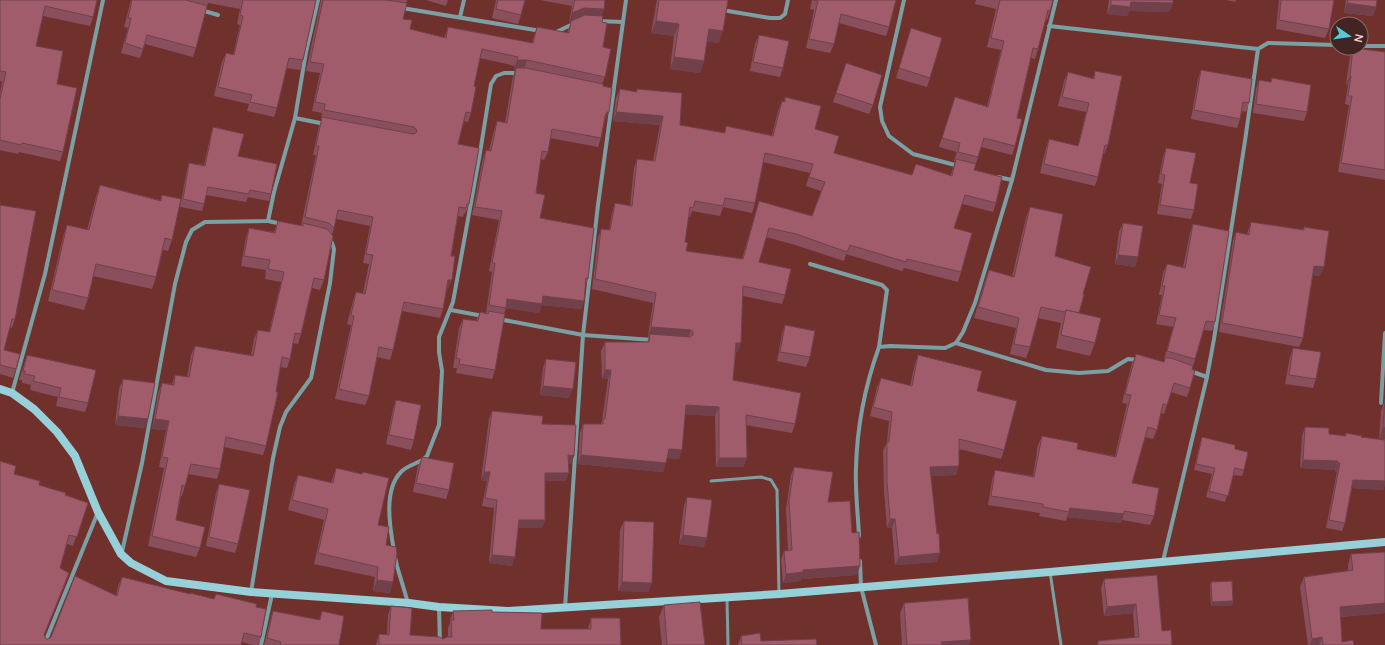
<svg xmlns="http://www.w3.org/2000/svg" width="1385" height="645" font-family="Manrope,sans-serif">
	<rect width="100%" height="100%" fill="#70312d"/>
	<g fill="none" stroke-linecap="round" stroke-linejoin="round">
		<g stroke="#7ba0a4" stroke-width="3">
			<polyline points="711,481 761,477 771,480 777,490 779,594"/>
			<polyline points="1050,572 1061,645"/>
			<polyline points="727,598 728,645"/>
		</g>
		<g stroke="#7ba0a4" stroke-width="4">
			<polyline points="904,0 880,107 882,121 889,136 913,154 959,166"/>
			<polyline points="402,8 541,31"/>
			<polyline points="201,10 218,15"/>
			<polyline points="728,11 770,18 780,18 785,14 788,0"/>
			<polyline points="460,17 464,0"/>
			<polyline points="597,21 623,22"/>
			<polyline points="1049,26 1258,49"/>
			<polyline points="554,33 573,24"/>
			<polyline points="1361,46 1385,46"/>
			<polyline points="295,118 325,124"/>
			<polyline points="1012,180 1056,0"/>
			<polyline points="268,221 282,224"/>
			<polyline points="810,264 882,285 887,290 879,347"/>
			<polyline points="451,310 483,316"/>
			<polyline points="499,319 583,335 653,340"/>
			<polyline points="956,343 1046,370 1079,373 1108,371 1128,359 1139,360"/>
			<polyline points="1190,371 1207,377"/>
			<polyline points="12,393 45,274 103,0"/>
			<polyline points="1381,403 1385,333"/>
			<path d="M 859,536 C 858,514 855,491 856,468 C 857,427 865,386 879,347 L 890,346 L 945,348 L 956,343 L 963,332 L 975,303 L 1012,180 L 998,177"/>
			<path d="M 394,551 C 390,528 383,490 401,472 C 408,464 420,464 427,456 L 439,425 L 442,371 L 439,352 L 439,337 L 453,302 L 480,153 L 491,84 L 496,76 L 504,73 L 519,73"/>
			<polyline points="122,552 142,463 175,284 186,242 192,230 205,222 268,221 274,192 295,118 306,52 318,0"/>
			<polyline points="395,557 397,566 408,603"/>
			<polyline points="860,561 861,587 876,645"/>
			<polyline points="1163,561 1207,377 1214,339 1245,141 1258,49 1268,43 1337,45"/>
			<polyline points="251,592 273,458 280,427 286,412 311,378 330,283 334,249 332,243 328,238"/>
			<polyline points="439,607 440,645"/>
			<polyline points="565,608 583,335 598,205 626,0"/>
			<polyline points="44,645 98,512"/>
			<polyline points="261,645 272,594"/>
		</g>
		<polyline stroke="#96d1d9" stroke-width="8" points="0,389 12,393 34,409 57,432 75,456 98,512 121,554 131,563 166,581 251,592 409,603 439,607 508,611 779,594 1050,572 1385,542"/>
	</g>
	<g fill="#8a4f5c" fill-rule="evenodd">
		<polygon points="0,0 97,0 93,17 90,26 43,16 36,46 57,84 63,152 60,161 19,152 18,154 0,150 0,93 2,82 0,81"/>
		<polygon points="131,0 316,0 303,60 300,70 286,68 277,108 274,117 247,111 249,104 214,96 222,62 226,53 233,55 240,25 237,24 240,9 208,3 196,48 193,57 145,44 140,58 121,53 128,28 124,27"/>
		<polygon points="321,0 407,0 403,19 410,29 444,38 448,27 532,43 534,36 537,27 567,33 571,22 569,22 572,6 540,0 605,0 604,9 601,16 605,77 602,84 606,120 605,120 601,138 598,147 550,138 548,152 544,160 540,159 536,193 540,218 588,279 585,286 584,301 581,309 542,305 539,313 506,308 504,314 495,370 492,379 456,373 457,368 453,368 459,328 463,319 476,321 480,312 488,313 486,313 492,272 489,271 499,220 472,215 483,158 486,150 489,151 494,130 497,121 505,123 513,76 515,70 514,70 515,66 480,58 474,86 471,113 468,122 464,121 458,144 469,204 465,214 464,213 463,217 458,216 451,256 448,289 447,289 443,309 440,318 402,311 393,350 390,360 377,357 369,396 365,405 335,399 351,325 347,324 353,301 356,292 363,293 369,264 363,263 370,226 336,219 334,228 332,235 324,280 320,290 312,288 301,334 298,344 293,343 290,359 287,368 280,367 266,446 263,455 224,447 220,469 217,479 188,474 185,486 182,496 181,496 176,520 200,548 196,557 148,546 164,468 159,467 166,430 152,429 158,393 162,383 172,384 175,375 187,377 191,355 195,346 251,355 254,339 258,330 269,332 281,282 265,279 266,270 241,266 246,237 249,228 274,232 278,221 301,226 316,155 313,155 319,126 322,120 321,119 322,113 312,111 320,73 306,71"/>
		<polygon points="426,0 448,0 446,6"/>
		<polygon points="496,0 525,0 521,15 518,24 492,18"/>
		<polygon points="657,0 728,0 719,43 707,41 704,61 700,73 670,69 674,36 651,33"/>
		<polygon points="812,0 896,0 889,27 886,36 839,23 834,44 830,53 806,48 814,10 810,9"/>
		<path d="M 976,0 L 1053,0 L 1050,11 L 1047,20 L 1046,20 L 1038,49 L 1035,59 L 1031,58 L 1017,118 L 1015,146 L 1012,155 L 981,147 L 974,170 L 996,203 L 993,212 L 962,204 L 954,228 L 961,272 L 958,282 L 904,268 L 902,271 L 846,254 L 844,261 L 792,244 L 766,237 L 759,262 L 785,295 L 782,304 L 743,296 L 738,352 L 736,352 L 733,380 L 795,424 L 792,433 L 746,425 L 747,458 L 743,467 L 716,467 L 715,416 L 685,414 L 679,459 L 667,458 L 663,472 L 578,464 L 580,433 L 583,424 L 601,424 L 602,421 L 608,379 L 602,379 L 601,351 L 605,342 L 647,342 L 649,337 L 648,336 L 653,303 L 592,289 L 598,238 L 601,229 L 609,230 L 612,213 L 615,203 L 630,206 L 634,168 L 637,159 L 653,161 L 660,125 L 613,121 L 616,98 L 620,89 L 636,92 L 637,89 L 680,125 L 724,133 L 726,126 L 772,135 L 778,111 L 782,101 L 784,102 L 785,97 L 815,129 L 834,153 L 912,175 L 951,175 L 955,161 L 954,161 L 957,152 L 939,147 L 955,97 L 987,106 L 1001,50 L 987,47 L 996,9 L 975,4 ZM 763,162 L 810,173 L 806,186 L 821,191 L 812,216 L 759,201 L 756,211 L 742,259 L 686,251 L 685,242 L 688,217 L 690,217 L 692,211 L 720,216 L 723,207 L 752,213 L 755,203 Z"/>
		<polygon points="1109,0 1173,0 1173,3 1169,12 1129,11 1127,16 1107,14"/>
		<polygon points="1226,0 1236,0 1235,2"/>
		<polygon points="1279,0 1334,0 1329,29 1325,38 1276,29"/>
		<polygon points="1346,0 1377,0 1376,7 1373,16 1344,13"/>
		<polygon points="911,28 930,78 927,87 896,78"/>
		<polygon points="759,35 783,68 780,77 750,71 755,44"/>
		<polygon points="1353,48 1385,52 1385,180 1338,172 1349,105 1345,104 1348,85 1346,84 1350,57"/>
		<polygon points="846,63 873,105 869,114 833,102"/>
		<polygon points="1201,70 1249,103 1246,112 1242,111 1240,119 1237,128 1191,119 1198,79"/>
		<polygon points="1095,71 1108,145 1104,154 1103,154 1098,177 1095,186 1040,173 1046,148 1049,139 1078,146 1086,112 1058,106 1064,81 1068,72 1093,78"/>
		<polygon points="1272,78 1307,112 1304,121 1253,113 1256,89 1259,80 1271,82"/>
		<polygon points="213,127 271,194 269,201 248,197 246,202 206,195 204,204 202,211 180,207 187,170 189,163 204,165 211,134"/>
		<polygon points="1166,148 1194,210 1191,219 1157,214 1162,184 1158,183 1163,157"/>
		<polygon points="100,185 160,200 162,195 172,240 168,251 163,250 156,277 152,289 93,276 88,298 84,310 48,301 63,237 67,225 87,230 96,197"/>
		<polygon points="0,205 15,319 12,328 10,327 4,350 16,369 13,378 0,374"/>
		<polygon points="1030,207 1055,256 1083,294 1079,313 1095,343 1090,356 1056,348 1061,323 1038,318 1030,347 1026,358 1010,354 1016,328 974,318 985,281 989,270 1012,277 1026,218"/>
		<polygon points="1251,222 1303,230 1304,227 1320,276 1313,275 1303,338 1299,347 1219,332 1233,241 1236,232 1247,235 1248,231"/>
		<polygon points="1123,223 1138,257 1135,267 1115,264 1119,232"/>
		<polygon points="1193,224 1215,322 1212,331 1204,330 1193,366 1190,388 1187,397 1171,392 1164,414 1160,413 1157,430 1153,439 1145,437 1132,483 1154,516 1150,525 1122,520 1121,523 1067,517 1066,521 1039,516 1040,513 988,505 992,480 995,470 1033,476 1038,445 1042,436 1077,449 1115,456 1127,404 1122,403 1132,363 1136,354 1164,362 1164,360 1173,327 1156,324 1162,295 1159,295 1163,273 1167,264 1183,267 1190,233"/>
		<polygon points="785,325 810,357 806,367 777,361 782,334"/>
		<polygon points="1293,348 1316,379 1313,388 1285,384 1290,357"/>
		<polygon points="27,355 88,403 85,412 56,406 58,397 30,390 31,385 22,383 22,380 19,380"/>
		<polygon points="918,355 977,391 1004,450 1001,459 959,449 956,475 931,476 937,562 895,565 892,528 887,528 884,491 883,451 887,442 889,421 870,416 877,387 881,378 910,386 915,364"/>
		<polygon points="546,359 569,398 540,395 543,368"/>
		<polygon points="123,379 145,428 115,425 119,389"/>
		<polygon points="1385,399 1385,484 1383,490 1352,488 1345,523 1342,531 1326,528 1337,472 1335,471 1335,470 1300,468 1302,436 1305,427 1329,434 1345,436 1346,433 1361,437 1379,439 1381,411"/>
		<polygon points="396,400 414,440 411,450 386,444 393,409"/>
		<polygon points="492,411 542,424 574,456 571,464 569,463 566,481 545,481 545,520 542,528 518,528 512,566 489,563 494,508 482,506 487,481 481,480 489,419"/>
		<polygon points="1202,437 1235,449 1244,470 1242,476 1233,475 1225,502 1206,497 1212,474 1194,470 1200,443"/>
		<polygon points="422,457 449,490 446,499 413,492 418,466"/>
		<polygon points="794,467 828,502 852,533 857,575 801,579 800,581 783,583 781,560 784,551 788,551 786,509 791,475"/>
		<polygon points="336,468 378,525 386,545 393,582 390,593 373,591 375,577 314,564 324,520 288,510 294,485 298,475 331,483"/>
		<polygon points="14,474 39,485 88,503 73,546 67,544 60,568 66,582 44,635 46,639 48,639 116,596 118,586 122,577 189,594 214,599 216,594 256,607 261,637 258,645 253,645 242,642 0,645"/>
		<polygon points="219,484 238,544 235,553 206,546 216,493"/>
		<polygon points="687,497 704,547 679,544 684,506"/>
		<polygon points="624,521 652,583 648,592 618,591 620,530"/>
		<polygon points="1385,552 1385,613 1340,617 1342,642 1354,645 1308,645 1300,587 1304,577 1348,571 1348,565 1351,554"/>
		<polygon points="1157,575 1162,631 1172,645 1097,645 1098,641 1135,638 1133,613 1104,616 1101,588 1104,579"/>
		<polygon points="1211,582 1233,601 1232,606 1211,606 1210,586"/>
		<polygon points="904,603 971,640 969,645 902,645 900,614"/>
		<polygon points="664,605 705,645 662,645 659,617"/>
		<polygon points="391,606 410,635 443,639 448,637 448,629 450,622 450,620 453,611 492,612 541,629 588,629 591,618 621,645 376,645 379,634 387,635 388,615"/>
		<polygon points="273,611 319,620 322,611 339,645 264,645 270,620"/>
		<polygon points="741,636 761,641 817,645 738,645"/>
	</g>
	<g fill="#70404b">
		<polygon points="1131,2 1173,3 1169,12 1129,11 1127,16 1107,14 1111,5"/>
		<polygon points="1347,3 1376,7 1373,16 1344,13"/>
		<polygon points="584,8 604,9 600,18 581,18 569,22 572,13"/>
		<polygon points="656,21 679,24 674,36 651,33"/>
		<polygon points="709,29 723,31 719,43 704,41"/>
		<polygon points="674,57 704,61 700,73 670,69"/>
		<polygon points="517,60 527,60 524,70 514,70"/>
		<polygon points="1350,76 1351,76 1348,85 1346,84"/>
		<polygon points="607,112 609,112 606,120 604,120"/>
		<polygon points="616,112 663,116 660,125 613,121"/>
		<polygon points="1118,255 1138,257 1135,267 1115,264"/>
		<polygon points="1314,266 1324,267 1320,276 1311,275"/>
		<polygon points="448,280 452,280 448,289 445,289"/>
		<polygon points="543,296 584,301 581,309 542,305 539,313 504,308 507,299"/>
		<polygon points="651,327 691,330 687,340 650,334 649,337 648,336"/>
		<polygon points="736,343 741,343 738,352 733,352"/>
		<polygon points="605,370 611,370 608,379 602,379"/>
		<polygon points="543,386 573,389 569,398 540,395"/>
		<polygon points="686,405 719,407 715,416 682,414"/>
		<polygon points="118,416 148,419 145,428 115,425"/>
		<polygon points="155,419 169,421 166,430 152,429"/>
		<polygon points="1383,427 1385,428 1385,439 1379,439"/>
		<polygon points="669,449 682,450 679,459 665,458"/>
		<polygon points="568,455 574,456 571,464 565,463"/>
		<polygon points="581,455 666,463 663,472 578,464"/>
		<polygon points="719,458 747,458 743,467 716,467"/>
		<polygon points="1303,460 1338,461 1335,470 1300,468"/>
		<polygon points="1338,463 1340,463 1337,472 1335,471"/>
		<polygon points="959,466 956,475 927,476 930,467"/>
		<polygon points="484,472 490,472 487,481 481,480"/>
		<polygon points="545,473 569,473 566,481 542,481"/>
		<polygon points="1353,480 1385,481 1385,484 1383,490 1350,488"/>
		<polygon points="1070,508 1124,514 1121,523 1067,517"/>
		<polygon points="890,519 895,519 892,528 887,528"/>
		<polygon points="519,520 545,520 542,528 516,528"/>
		<polygon points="683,535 707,538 704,547 679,544"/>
		<polygon points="940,553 937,562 895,565 899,557"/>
		<polygon points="492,555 515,557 512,566 489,563"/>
		<polygon points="860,566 857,575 801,579 800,581 783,583 786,574 803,570"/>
		<polygon points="377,580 393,582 390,593 373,591"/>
		<polygon points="622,582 652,583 648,592 618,591"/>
		<polygon points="1233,601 1232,606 1211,606 1212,602"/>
		<polygon points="1385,603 1385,613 1336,617 1340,607"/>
		<polygon points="1136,604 1133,613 1104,616 1107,607"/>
		<polygon points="1322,637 1319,645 1310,645 1312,639"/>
		<polygon points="971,640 969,645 940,645 941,642"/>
	</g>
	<g fill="#a05c6b" stroke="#70404b" fill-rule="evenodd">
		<polygon points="0,0 97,0 93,17 45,6 36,46 63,51 57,84 77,88 63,152 22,143 21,145 0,140 0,99 6,72 0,71"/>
		<polygon points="132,0 186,0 207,6 196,48 147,35 143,49 125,43 131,18 128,18"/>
		<polygon points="243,0 316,0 303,60 289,58 277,108 250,102 252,95 218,87 226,53 234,55 243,16 240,15"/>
		<polygon points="323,0 386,0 407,3 403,19 412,20 410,29 446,38 448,27 533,43 537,27 569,33 571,21 585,15 603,16 602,22 607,23 603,47 611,49 605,77 527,60 517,60 518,57 482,49 474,86 476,87 471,113 466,112 458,144 479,148 469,204 467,204 466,208 459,207 451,256 455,256 452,280 448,280 443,309 404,302 393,350 379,347 369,396 339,389 354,316 351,315 356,292 365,294 373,255 366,254 373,217 338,210 334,228 329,223 305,217 319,146 316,146 322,117 413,134 416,133 417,130 414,127 324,110 325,104 315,102 324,64 310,62"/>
		<polygon points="498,0 525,0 521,15 496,9"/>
		<polygon points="575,0 605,0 604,9 584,8 572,13"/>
		<polygon points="659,0 728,0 723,31 709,29 704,61 674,57 679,24 656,21"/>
		<polygon points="813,0 896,0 889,27 841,14 834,44 809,39 818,1"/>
		<polygon points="1000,0 1053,0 1050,11 1048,10 1038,49 1033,48 1017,118 1022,119 1015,146 984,138 978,157 958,152 960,143 942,138 955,97 988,107 1004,41 991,38"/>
		<polygon points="1111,0 1173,0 1173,3 1131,2 1130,7 1111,5"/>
		<polygon points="1281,0 1334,0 1329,29 1279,20"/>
		<polygon points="1348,0 1377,0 1376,7 1347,3"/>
		<polygon points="911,28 942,38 930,78 899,68"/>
		<polygon points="759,35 789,41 783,68 753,62"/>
		<polygon points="1353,48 1385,52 1385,170 1341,163 1352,96 1348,96 1351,76 1350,76"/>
		<polygon points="846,63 882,75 873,105 836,93"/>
		<polygon points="516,68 526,68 603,84 603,86 612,88 609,112 607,112 605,116 601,138 552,129 548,152 542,151 536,193 545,195 540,218 594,228 588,279 586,278 584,301 543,296 542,304 507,299 506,308 489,305 495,263 492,263 502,211 475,207 486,150 491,151 497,121 507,123"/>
		<polygon points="1201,70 1252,79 1249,103 1243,102 1240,119 1194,110"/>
		<polygon points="1095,71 1122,76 1108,145 1105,145 1098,177 1044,164 1049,139 1078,146 1079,143 1089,103 1062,97 1068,72 1094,79"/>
		<polygon points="1272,78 1311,85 1307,112 1256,104 1259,80 1271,82"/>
		<path d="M 620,89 L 637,92 L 637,89 L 682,93 L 680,125 L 725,133 L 726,126 L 773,136 L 782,101 L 785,102 L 785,97 L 821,106 L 815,129 L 839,136 L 834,153 L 912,175 L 916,164 L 952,176 L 956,159 L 976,164 L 974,170 L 1002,177 L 996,203 L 965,195 L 954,228 L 972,233 L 961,272 L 907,259 L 906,262 L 850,245 L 847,252 L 796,234 L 769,228 L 759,262 L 791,269 L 785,295 L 743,286 L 741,343 L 736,343 L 733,380 L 801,393 L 795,424 L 746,415 L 747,458 L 719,458 L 719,407 L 686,405 L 682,450 L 669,449 L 666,463 L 581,455 L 583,424 L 603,424 L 603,419 L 605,419 L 611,370 L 605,370 L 605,342 L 649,342 L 650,334 L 690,337 L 693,335 L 693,332 L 691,330 L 651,327 L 656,293 L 595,279 L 601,229 L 610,230 L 615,203 L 632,206 L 637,159 L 655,161 L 663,116 L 616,112 ZM 765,153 L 813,164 L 809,177 L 825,182 L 812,216 L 759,201 L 743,259 L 686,251 L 688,243 L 685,242 L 690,207 L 693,208 L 695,201 L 723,206 L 725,198 L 755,203 Z"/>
		<polygon points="213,127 244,134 238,156 277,164 271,194 250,190 249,194 208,187 204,204 183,199 189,163 205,166"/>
		<polygon points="1166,148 1196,153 1190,183 1198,184 1194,210 1160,205 1165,175 1161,174"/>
		<polygon points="100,185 161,201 162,195 181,199 172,240 165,238 156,277 96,264 88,298 52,290 67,225 89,230"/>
		<polygon points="0,205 36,211 15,319 12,319 4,350 20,354 16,369 0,365"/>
		<polygon points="1030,207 1063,214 1055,256 1091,267 1083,294 1084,295 1079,313 1066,310 1065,312 1041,307 1030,347 1014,344 1019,318 978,307 989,270 1014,277"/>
		<polygon points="278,221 303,226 303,223 327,229 333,236 324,280 314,278 301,334 295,333 290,359 282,357 276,392 278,392 266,446 226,437 220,469 191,464 185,486 182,485 176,520 205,527 200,548 152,536 168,458 162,457 169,421 155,419 162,383 174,385 175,375 189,377 195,346 253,356 258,330 270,332 284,272 268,269 270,260 244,256 249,228 275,233"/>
		<polygon points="1251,222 1304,230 1304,227 1329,231 1324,267 1314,266 1303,338 1222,323 1236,232 1249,235"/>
		<polygon points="1123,223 1143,226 1138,257 1118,255"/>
		<polygon points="1193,224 1229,231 1215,322 1206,321 1195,359 1167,351 1176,318 1159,315 1165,286 1162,286 1167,264 1185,268"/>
		<polygon points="1066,310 1101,318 1095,343 1061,335"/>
		<polygon points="489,311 505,314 495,370 459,364 460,359 456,358 463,319 478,321 480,312 488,314"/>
		<polygon points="785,325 815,331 810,357 780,352"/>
		<polygon points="1293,348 1321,352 1316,379 1289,375"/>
		<polygon points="1136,354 1164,362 1165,358 1171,358 1193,366 1192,370 1195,370 1190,388 1174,383 1167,405 1163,404 1157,430 1148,427 1132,483 1159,488 1154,516 1124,511 1124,514 1070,508 1069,512 1043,507 1043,504 991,496 995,470 1034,477 1042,436 1078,443 1077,449 1116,457 1131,395 1125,394"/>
		<polygon points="27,355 96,370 88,403 59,397 61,388 33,381 35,376 25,374 25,371 23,371"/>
		<polygon points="918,355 982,371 977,391 1017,401 1004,450 959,439 959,466 930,467 937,534 939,533 940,553 899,557 895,519 890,519 887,482 887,442 889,442 892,412 873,407 881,378 912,386"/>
		<polygon points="546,359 576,362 573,389 543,386"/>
		<polygon points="123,379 155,383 148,419 118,416"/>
		<polygon points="1385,399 1385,428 1383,427"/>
		<polygon points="396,400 421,405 414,440 389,435"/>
		<polygon points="492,411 543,416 542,424 576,425 574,456 568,455 569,473 545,473 545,520 519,520 515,557 492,555 497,500 485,498 490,472 484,472"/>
		<polygon points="1305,427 1329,428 1329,434 1346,436 1346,433 1362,436 1361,437 1385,440 1385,481 1353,480 1345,523 1329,520 1340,463 1338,463 1338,461 1303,460"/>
		<polygon points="1202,437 1235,445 1235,449 1248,452 1244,470 1235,468 1228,496 1209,491 1215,468 1196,464"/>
		<polygon points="422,457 454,463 449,490 416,483"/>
		<polygon points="0,461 16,466 14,474 40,481 39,485 66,493 65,495 88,503 77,537 69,535 60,568 69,573 44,635 46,639 48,639 51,637 75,576 117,596 122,577 190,594 190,593 214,599 216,594 257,604 256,607 266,609 261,637 244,633 241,645 0,645"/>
		<polygon points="794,467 833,472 828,502 850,501 852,533 859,532 860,566 803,570 803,572 786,574 784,551 792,550 789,501"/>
		<polygon points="336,468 362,474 363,472 389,478 378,525 389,527 386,545 396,547 397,553 393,582 377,580 378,567 318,553 328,509 292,500 298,475 333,483"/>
		<polygon points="219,484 250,490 238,544 209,537"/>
		<polygon points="687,497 712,500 707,538 683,535"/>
		<polygon points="624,521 654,522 652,583 622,582"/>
		<polygon points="1385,552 1385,603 1340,607 1342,642 1353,640 1354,645 1323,645 1322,637 1312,639 1304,577 1353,570 1351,554"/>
		<polygon points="1157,575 1162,631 1171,630 1172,645 1098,645 1098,641 1139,637 1136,604 1107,607 1104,579"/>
		<polygon points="1232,581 1233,601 1212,602 1211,582"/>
		<polygon points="968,598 971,640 941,642 942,645 907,645 904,603"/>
		<polygon points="700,602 705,645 667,645 664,605"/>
		<polygon points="391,606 412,608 410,635 440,637 443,639 447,637 452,637 451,620 454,620 453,611 492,610 492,612 542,613 541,629 591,629 591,618 620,618 621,645 379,645 379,634 389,635"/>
		<polygon points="273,611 320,620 322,611 344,616 339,645 280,645 281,642 267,638"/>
		<polygon points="760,633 761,641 816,639 817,645 742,645 741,636"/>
	</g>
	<g transform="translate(1349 36) rotate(103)"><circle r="19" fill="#422422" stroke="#8b6a66"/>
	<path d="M0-3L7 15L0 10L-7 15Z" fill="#52cbd9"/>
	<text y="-6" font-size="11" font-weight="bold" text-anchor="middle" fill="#f9d2cd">N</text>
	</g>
</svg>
